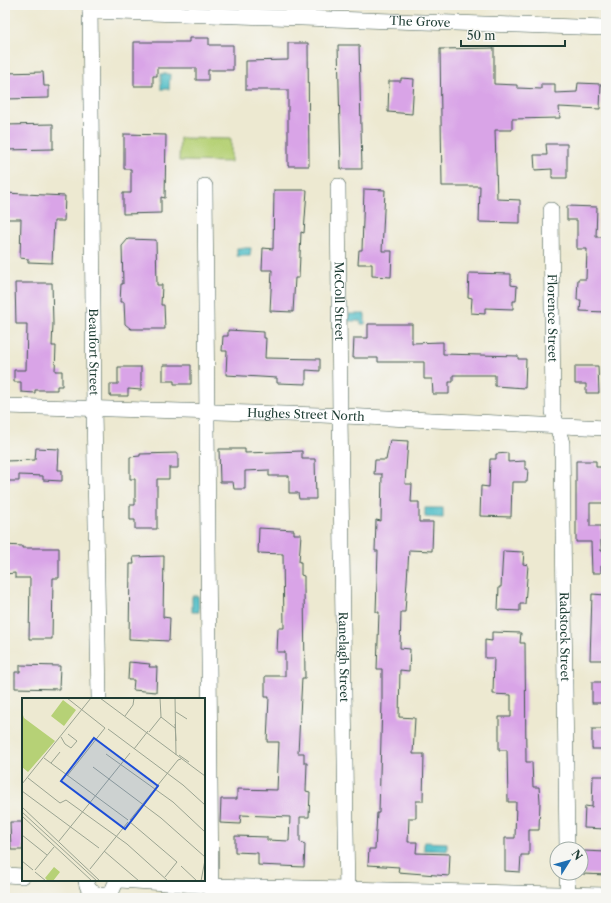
<svg xmlns="http://www.w3.org/2000/svg" width="611" height="903" font-family="'Libre Caslon Text',serif">
	<rect width="100%" height="100%" fill="#f6f6f2"/>
	<filter id="ink" filterUnits="userSpaceOnUse"><feTurbulence type="fractalNoise" baseFrequency=".025" numOctaves="2"/><feDisplacementMap in="SourceGraphic" scale="8" xChannelSelector="R" yChannelSelector="G"/><feConvolveMatrix kernelMatrix="1 2 1 2 8 2 1 2 1" color-interpolation-filters="sRGB"/></filter>
	<filter id="wash" filterUnits="userSpaceOnUse"><feTurbulence type="fractalNoise" baseFrequency=".012" numOctaves="4" result="noise"/><feDisplacementMap in="SourceGraphic" scale="16" xChannelSelector="R" yChannelSelector="G"/><feGaussianBlur stdDeviation="0.9" result="paint"/><feColorMatrix in="noise" values="0 0 0 0 0 0 0 0 0 0 0 0 0 0 0 0 0 1.4 0 .05"/><feComposite in="paint" operator="in"/></filter>
	<g filter="url(#wash)">
		<rect width="100%" height="100%" fill="#ede9d1"/>
		<polygon fill="#b6d176" stroke="#6a8755" points="180,138 231,139 231,162 179,161"/>
		<g fill="#50bec7" stroke="#387e7e">
			<polygon points="161,74 170,74 169,89 161,89"/>
			<polygon points="237,248 251,248 250,256 237,256"/>
			<polygon points="349,314 365,314 365,324 361,324 361,321 348,321"/>
			<polygon points="425,508 443,508 443,518 425,517"/>
			<polygon points="192,596 198,596 199,612 192,612"/>
			<polygon points="424,842 447,843 447,851 424,850"/>
		</g>
		<g id="blocks">
			<g fill="#d9a4e7">
				<polygon points="189,38 209,38 209,45 233,45 233,70 208,70 208,80 196,80 196,68 157,68 157,76 153,76 153,86 134,86 134,42 189,42"/>
				<polygon points="288,43 308,43 309,166 288,166 288,90 246,90 246,61 288,60"/>
				<polygon points="338,45 359,45 362,169 341,169"/>
				<polygon points="494,48 494,84 517,85 517,88 541,89 541,84 555,84 555,93 577,92 578,83 601,84 600,109 559,107 560,118 512,119 512,130 495,130 497,199 520,200 520,223 479,222 480,186 442,186 440,49"/>
				<polygon points="43,72 44,86 49,86 49,98 5,99 5,73"/>
				<polygon points="401,78 414,79 412,114 388,112 389,81 401,81"/>
				<polygon points="53,124 53,149 5,150 5,125"/>
				<polygon points="124,134 166,135 165,198 161,197 161,213 123,214 123,193 131,193 131,169 124,169"/>
				<polygon points="546,144 567,144 567,178 552,178 552,169 535,170 534,155 547,155"/>
				<polygon points="364,189 385,190 382,251 392,251 391,277 372,276 372,264 358,264 359,250 362,250"/>
				<polygon points="274,190 307,190 304,233 301,232 299,278 295,278 293,312 270,311 272,270 262,270 263,248 273,249"/>
				<polygon points="5,193 65,196 64,221 54,221 52,263 28,262 28,259 20,258 21,219 5,219"/>
				<polygon points="567,206 597,207 596,237 605,237 606,312 580,311 581,300 577,300 578,279 586,279 587,249 577,249 577,220 567,220"/>
				<polygon points="128,239 156,240 157,285 162,285 161,305 164,305 165,329 131,329 125,324 124,302 120,302 121,284 123,284 122,246"/>
				<polygon points="469,273 511,274 511,285 517,286 516,301 513,301 513,309 485,308 485,314 471,313 472,298 468,297"/>
				<polygon points="15,283 52,283 53,324 52,346 56,346 55,371 62,371 62,386 57,386 57,390 35,390 35,393 21,392 21,382 14,382 14,370 26,370 27,324 16,324"/>
				<polygon points="368,324 412,324 412,343 443,342 443,354 518,356 518,359 526,359 525,388 495,386 495,375 453,375 453,382 449,382 449,394 433,394 432,379 424,379 424,362 378,362 378,358 353,358 354,338 368,338"/>
				<polygon points="228,330 264,332 264,338 266,338 265,358 320,359 320,371 306,370 306,384 277,383 277,378 226,375 227,351 222,351 223,336 228,336"/>
				<polygon points="163,365 191,365 191,384 174,384 174,381 163,381"/>
				<polygon points="575,366 598,366 599,393 586,393 586,384 575,384"/>
				<polygon points="118,367 141,367 141,390 128,389 128,396 110,396 110,384 118,384"/>
				<polygon points="390,440 408,441 405,484 412,484 411,502 419,502 419,522 433,522 432,551 409,550 405,612 401,612 400,648 410,649 409,671 400,670 399,717 415,718 413,754 424,754 423,801 416,801 416,818 409,818 408,842 417,842 416,853 450,854 449,876 398,872 399,867 368,865 369,849 375,849 377,813 379,813 382,701 382,669 377,669 379,612 376,612 378,551 375,551 376,520 381,521 382,474 374,474 375,460 386,460"/>
				<polygon points="36,448 59,449 58,470 62,470 62,481 43,480 43,476 19,475 19,481 5,481 5,461 35,460"/>
				<polygon points="219,449 245,449 245,453 302,451 302,459 315,459 316,499 299,499 298,493 289,493 289,476 269,476 269,470 245,471 245,489 234,489 233,482 220,482"/>
				<polygon points="178,453 178,468 169,468 169,479 157,479 157,529 135,529 135,520 130,520 130,505 135,505 135,479 130,479 130,457 140,456 140,454"/>
				<polygon points="508,453 508,462 525,461 525,469 528,469 527,482 512,482 511,517 480,516 481,486 489,487 490,459 496,459 496,454"/>
				<polygon points="576,461 596,461 596,467 605,467 605,503 590,503 590,526 601,526 601,551 606,550 606,566 601,566 601,573 592,573 591,542 576,542"/>
				<polygon points="259,528 294,530 294,534 301,534 299,562 301,562 301,575 304,576 304,586 305,678 302,678 298,753 304,753 304,763 307,763 306,791 310,792 309,817 300,817 300,842 305,844 304,867 258,865 258,853 235,852 235,836 267,837 267,840 289,841 290,817 241,815 240,824 220,823 221,799 237,799 237,789 277,790 279,742 267,742 269,697 265,697 265,676 285,676 285,652 277,652 278,628 284,628 283,554 258,553"/>
				<polygon points="5,545 22,546 22,548 59,548 59,578 53,578 52,639 29,639 30,578 15,578 15,573 5,574"/>
				<polygon points="503,551 524,552 523,564 528,565 525,604 520,604 520,611 498,610 499,587 501,587"/>
				<polygon points="164,556 163,617 170,618 169,641 129,639 130,564 134,564 133,557"/>
				<polygon points="592,594 606,595 606,660 590,660"/>
				<polygon points="492,632 521,633 520,643 525,643 526,762 532,762 533,787 539,787 540,801 539,830 529,830 529,855 521,855 520,872 505,871 505,838 515,838 516,802 508,802 507,750 499,750 499,717 511,717 511,695 493,694 494,658 485,658 485,640 492,641"/>
				<polygon points="129,662 150,664 149,667 157,667 156,692 133,690 134,680 128,680"/>
				<polygon points="20,665 60,666 59,689 15,688 15,672 20,672"/>
				<rect x="592" y="682" width="14" height="21"/>
				<rect x="592" y="729" width="14" height="20"/>
				<polygon points="593,776 606,776 606,829 584,828 585,806 592,807"/>
				<polygon points="10,822 23,822 23,850 11,850"/>
				<polygon points="584,851 606,852 606,875 583,874"/>
			</g>
		</g>
	</g>
	<g filter="url(#ink)">
		<use href="#blocks" fill-opacity="0" stroke="#3e574c" stroke-width="1"/>
		<g fill="none" stroke-linecap="round" stroke-linejoin="round">
			<g stroke="#3e574c" stroke-width="16">
				<g id="minor">
					<path id="s1" d="M 90,5 L 94,409 L 99,699"/>
					<path id="s2" d="M 90,11 L 606,28"/>
					<polyline points="205,186 211,898"/>
					<path id="s3" d="M 338,186 L 340,416 L 347,898"/>
					<path id="s4" d="M 551,210 L 553,412 L 562,443 L 567,849"/>
					<path id="s5" d="M 5,406 L 321,415 L 606,428"/>
					<polyline points="567,873 568,898"/>
					<polyline points="5,875 23,876"/>
					<path d="M 86,880 C 87,894 101,898 112,891 L 117,880"/>
					<polyline points="120,880 211,886 606,895"/>
				</g>
			</g>
			<use href="#minor" stroke="#fff" stroke-width="15"/>
		</g>
	</g>
	<g text-anchor="middle" stroke-width="3.5" stroke-linejoin="round" paint-order="stroke">
		<g font-size="12" fill="#1f3d34" stroke="#f6f6f2">
			<text dy="4" stroke="none"><textPath href="#s2" startOffset="330">The Grove</textPath></text>
			<text dy="4" stroke="none"><textPath href="#s3" startOffset="115">McColl Street</textPath></text>
			<text dy="4" stroke="none"><textPath href="#s4" startOffset="108">Florence Street</textPath></text>
			<text dy="4" stroke="none"><textPath href="#s1" startOffset="347">Beaufort Street</textPath></text>
			<text dy="4" stroke="none"><textPath href="#s5" startOffset="301">Hughes Street North</textPath></text>
			<text dy="4" stroke="none"><textPath href="#s4" startOffset="428">Radstock Street</textPath></text>
			<text dy="4" stroke="none"><textPath href="#s3" startOffset="471">Ranelagh Street</textPath></text>
		</g>
	</g>
	<g transform="translate(22 698)">
		<rect width="183" height="183" fill="#ede9d1"/>
		<path d="M 41,2 L 54,12 L 42,28 L 29,18 ZM 0,14 L 2,20 L 33,43 L 6,74 L 0,69 ZM 32,169 L 38,174 L 31,183 L 26,183 L 23,180 Z" fill="#b6d176"/>
		<path fill="none" stroke="#9ba492" stroke-width="1" d="M 45,0 L 83,30 L 45,78M 78,0 L 183,78M 138,0 L 139,19M 153,0 L 154,57M 154,14 L 165,21M 103,18 L 111,7 L 112,0M 139,19 L 153,30M 153,26 L 154,43M 86,31 L 161,87 L 183,107M 127,34 L 139,19M 39,39 L 43,46 L 49,50 L 55,43 L 46,36M 112,51 L 126,33M 84,56 L 151,104 L 183,134M 157,57 L 167,64M 22,60 L 106,122M 29,65 L 38,54M 71,69 L 139,120 L 183,159M 6,80 L 38,105 L 44,102 L 105,146 L 146,183M 0,86 L 69,0M 0,93 L 77,150M 0,109 L 78,183M 0,114 L 75,183M 0,118 L 70,183M 108,122 L 156,62 L 159,61M 108,124 L 155,164 L 143,179M 0,137 L 25,157M 37,143 L 108,55M 82,153 L 117,183M 0,163 L 11,172M 159,168 L 175,183M 68,171 L 106,124M 13,172 L 32,149M 13,174 L 24,183M 179,183 L 183,162"/>
		<path fill="#1d4ed8" fill-opacity="0.15" stroke="#1d4ed8" stroke-width="2" d="M 72,40 L 136,88 L 103,131 L 39,83 Z"/>
		<rect width="183" height="183" fill="none" stroke="#1f3d34" stroke-width="2"/>
	</g>
	<rect width="611" height="903" fill="none" stroke="#f6f6f2" stroke-width="20"/>
	<g transform="translate(569 861) rotate(53)"><circle r="19" fill="#f6f6f2" stroke="#a0aca6"/>
	<path d="M0-3L7 15L0 10L-7 15Z" fill="#1f6fb2"/>
	<text y="-6" font-size="11" font-weight="bold" text-anchor="middle" fill="#1f3d34">N</text>
	</g>
	<path d="M461 40v6h104v-6" fill="none" stroke="#1f3d34" stroke-width="2"/>
	<text x="467" y="40" font-size="12" fill="#1f3d34" stroke="#f6f6f2" stroke-width="3" paint-order="stroke">50 m</text>
</svg>
